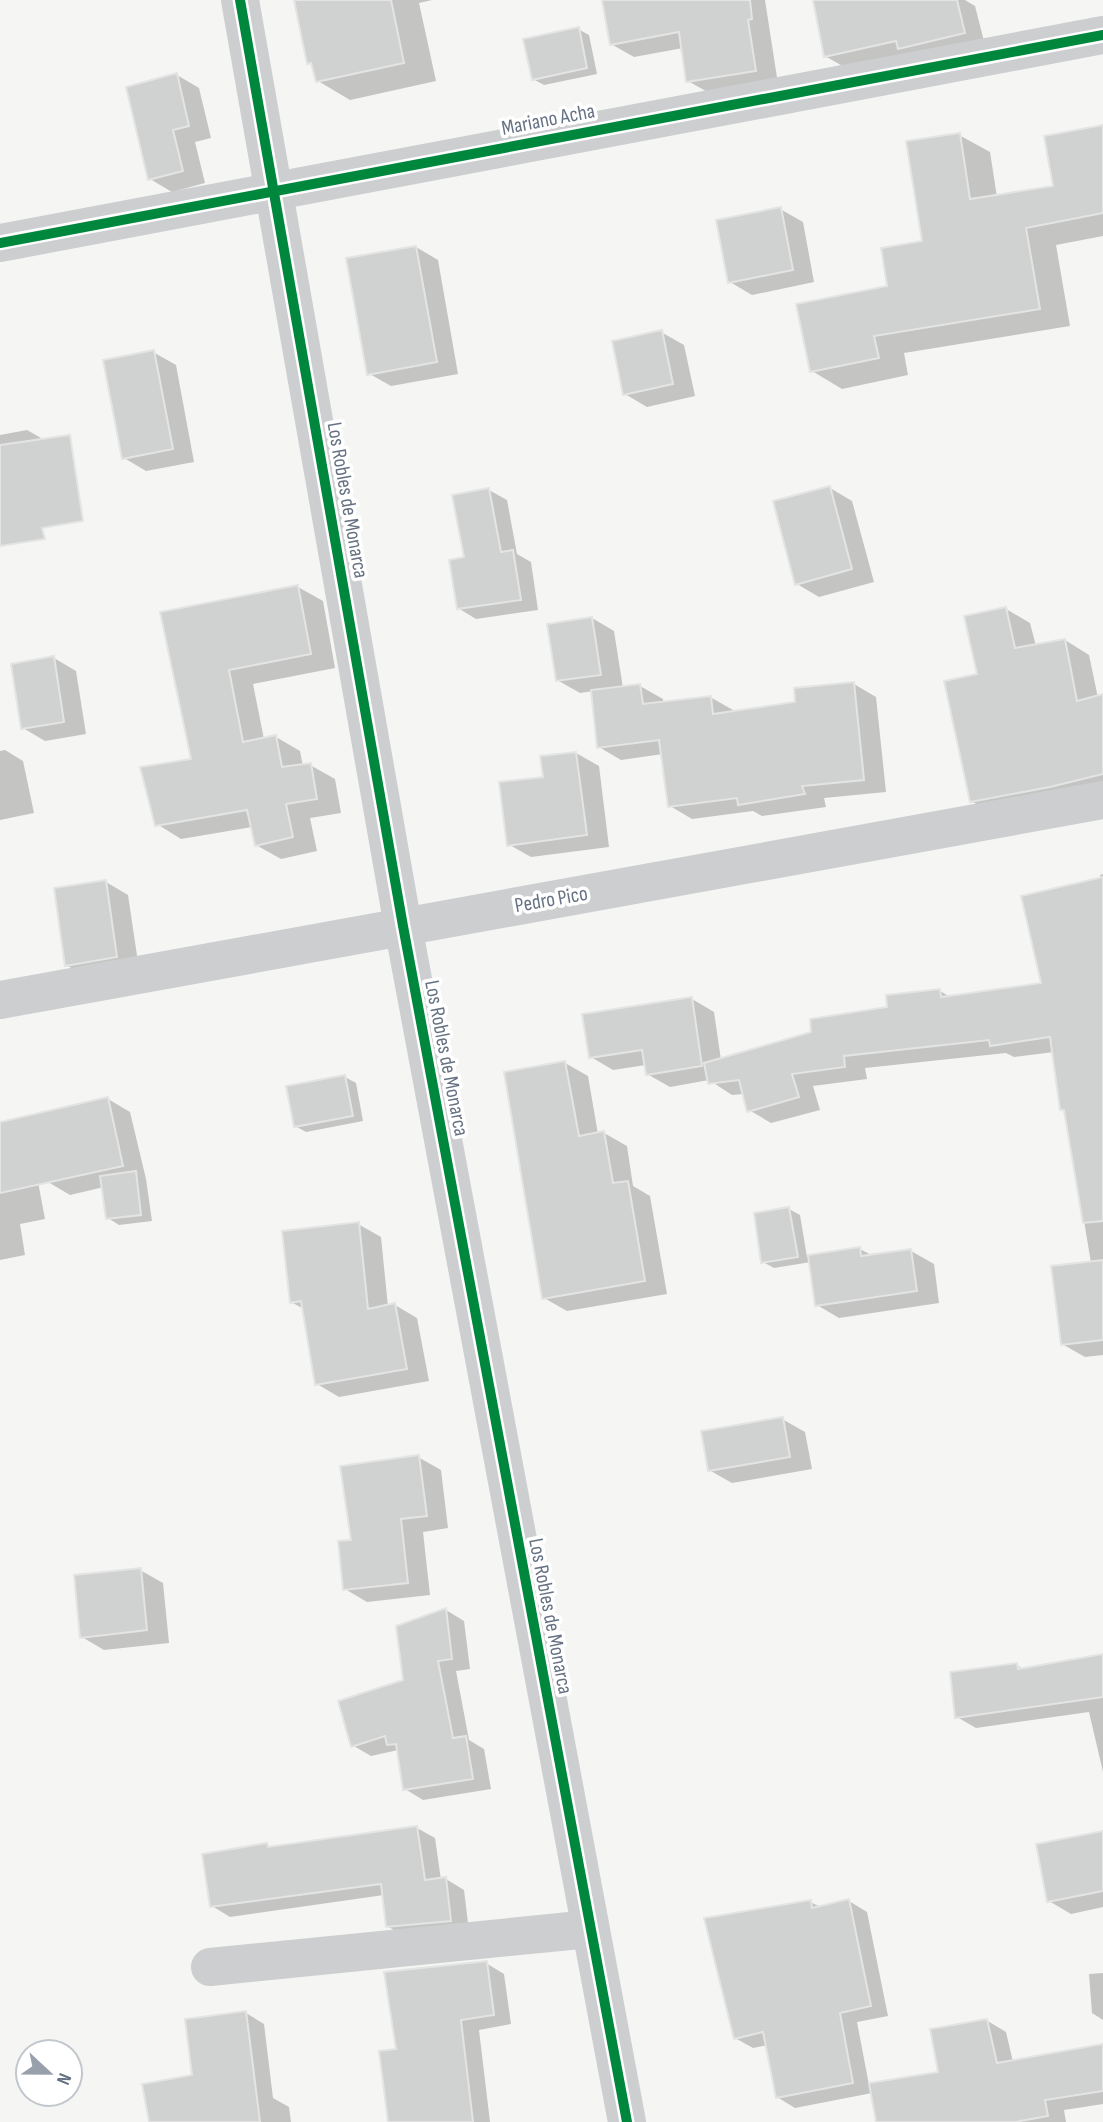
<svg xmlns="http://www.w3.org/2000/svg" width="1103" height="2122" font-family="'Sofia Sans Condensed',sans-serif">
	<rect width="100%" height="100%" fill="#f5f5f4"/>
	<g fill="#0003">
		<polygon points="296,0 432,0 419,3 436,81 350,100 318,81 314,65 309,63"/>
		<polygon points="604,0 765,0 778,84 711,94 688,81 683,48 634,57 611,44"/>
		<polygon points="815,0 965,0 975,6 985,45 846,68 825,56"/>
		<polygon points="578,29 589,35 597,74 544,85 533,79"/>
		<polygon points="177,75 199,88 211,138 195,142 205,183 172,192 150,179"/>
		<polygon points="1103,127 1103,236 1056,245 1070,326 904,353 908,375 842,389 812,371 889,287 924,243 959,135 990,152 997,197 1055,187"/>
		<polygon points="780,209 803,222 814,282 752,295 730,282"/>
		<polygon points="416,247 438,260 458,374 391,386 368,373"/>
		<polygon points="661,332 684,345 695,396 647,407 625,394"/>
		<polygon points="153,352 176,365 194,462 146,471 124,458"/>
		<polygon points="27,430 50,443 0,487 0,435"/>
		<polygon points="830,488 852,501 874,582 819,597 797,584"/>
		<polygon points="489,490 507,500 517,554 531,562 538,610 476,619 458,608 466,559"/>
		<polygon points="298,587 323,601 335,668 253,684 264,739 276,737 300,751 303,766 310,765 335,779 341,813 310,818 317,851 281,859 256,845 252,827 181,839 157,824 193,760 162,613"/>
		<polygon points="1006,609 1030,623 1036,646 1065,640 1089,655 1098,698 1103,696 1103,793 996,815 971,801 980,675"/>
		<polygon points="592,618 614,631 623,688 640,686 663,699 663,703 710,697 733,710 733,713 797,704 854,684 876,697 886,792 824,798 826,807 762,816 753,811 692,819 670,806 663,754 621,760 599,747 593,691 580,693 557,680"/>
		<polygon points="54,658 76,671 86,734 45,741 23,728"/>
		<polygon points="5,750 23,761 34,813 0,820 0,751"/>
		<polygon points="576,753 599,766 609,847 531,857 508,844"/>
		<polygon points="1103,874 1103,1355 1085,1357 1062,1344 1091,1263 1066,1112 1061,1109 1054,1052 1014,1057 1006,1053 865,1068 867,1079 813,1086 820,1110 771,1123 749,1110 744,1094 732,1095 709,1080 670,1087 647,1074 646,1065 613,1070 591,1057 692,999 714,1012 721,1060 940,991 952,998 1043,984 1101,879 1100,875"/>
		<polygon points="106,882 128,895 139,969 89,978 66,965"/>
		<polygon points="565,1063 588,1076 598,1134 604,1133 627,1146 633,1186 650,1196 667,1294 567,1311 544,1298"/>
		<polygon points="345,1077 356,1083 363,1121 306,1132 295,1126"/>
		<polygon points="108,1099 130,1112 146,1179 152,1221 119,1225 108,1218 104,1187 70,1195 48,1182"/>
		<polygon points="0,1161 36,1171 45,1219 20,1224 25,1255 0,1260"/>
		<polygon points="789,1209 800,1215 807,1257 860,1249 873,1256 911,1251 934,1264 939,1303 839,1318 817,1305 811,1262 774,1268 763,1262"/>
		<polygon points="358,1224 381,1237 388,1307 395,1305 417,1318 429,1381 339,1397 317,1384 304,1309 291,1302"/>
		<polygon points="782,1419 805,1432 812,1469 732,1483 709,1470"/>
		<polygon points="418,1457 441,1470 448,1528 423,1532 430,1595 367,1602 345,1589 353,1542"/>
		<polygon points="140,1570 163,1583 169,1643 104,1650 82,1637"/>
		<polygon points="446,1610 464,1621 470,1669 456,1671 469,1740 484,1749 491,1789 423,1800 405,1789 398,1750 371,1756 352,1745 405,1681"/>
		<polygon points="1103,1656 1103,1772 1089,1712 976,1728 957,1717 1017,1665 1024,1670"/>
		<polygon points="417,1828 435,1838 441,1880 446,1879 464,1890 469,1931 406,1937 387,1926 384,1895 230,1917 212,1906 267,1845 273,1848"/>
		<polygon points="1103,1837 1103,1907 1071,1914 1049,1901"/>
		<polygon points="849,1901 867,1912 888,2016 857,2022 869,2085 940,2073 986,2020 1006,2032 1013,2062 1103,2046 1103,2104 1064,2110 1066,2122 877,2122 872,2093 795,2108 777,2097 768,2045 753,2048 735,2038 810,1902 821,1907"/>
		<polygon points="486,1963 504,1974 511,2024 479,2030 490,2122 390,2122"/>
		<polygon points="1103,1973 1103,2020 1092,2013 1089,1974"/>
		<polygon points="246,2013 264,2024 273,2098 289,2107 291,2122 151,2122 194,2076"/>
	</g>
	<g fill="#d0d1d1" stroke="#e4e4e4" stroke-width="2">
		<polygon points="294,0 391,0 404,63 316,82 311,63 307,64"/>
		<polygon points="602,0 750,0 752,19 748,20 756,71 686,82 679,32 610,45"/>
		<polygon points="813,0 957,0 965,33 898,49 896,41 824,57"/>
		<polygon points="579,27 587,68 532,80 523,39"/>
		<polygon points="177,73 189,126 173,130 183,171 148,180 126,87"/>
		<polygon points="1103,125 1103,213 1026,228 1040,309 874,336 879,358 810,372 796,304 887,286 881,248 922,241 906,141 960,133 970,199 1053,186 1044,136"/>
		<polygon points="781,207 793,270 728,283 716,220"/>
		<polygon points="416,246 437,362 367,375 346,258"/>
		<polygon points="662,330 673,384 623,395 612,341"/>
		<polygon points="154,350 173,449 122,459 103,360"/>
		<polygon points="70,435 83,521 42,528 45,539 0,546 0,445"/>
		<polygon points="830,486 852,569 795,585 773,501"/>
		<polygon points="489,488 501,552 513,550 521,600 457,609 449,560 464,557 452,495"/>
		<polygon points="298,585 311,654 229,670 243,742 276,735 282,767 311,763 317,799 286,804 293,837 255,846 247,810 155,826 140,767 191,759 160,612"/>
		<polygon points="1006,607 1015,648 1065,639 1077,701 1103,694 1103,774 1050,787 970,802 944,681 977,674 964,616"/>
		<polygon points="592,617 601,675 556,681 547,624"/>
		<polygon points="54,656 64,722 21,729 11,664"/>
		<polygon points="854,682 864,780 802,786 805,794 738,805 737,798 668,807 659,740 597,748 591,690 640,684 643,704 711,696 713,714 795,702 794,688"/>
		<polygon points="576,752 587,835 507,846 499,782 543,777 540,756"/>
		<polygon points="1103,877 1103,1221 1083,1223 1064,1110 1060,1110 1050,1037 990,1046 989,1040 844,1056 845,1067 792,1074 799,1097 747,1112 739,1080 708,1084 704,1063 811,1032 810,1019 887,1007 886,995 940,989 941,997 1041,983 1021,896"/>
		<polygon points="106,880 117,957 65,966 54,888"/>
		<polygon points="692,997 702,1066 646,1075 642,1050 589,1058 582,1014"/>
		<polygon points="565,1061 579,1136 604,1131 613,1183 628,1181 645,1281 542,1299 504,1072"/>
		<polygon points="345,1075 353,1116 294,1127 286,1086"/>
		<polygon points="108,1097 123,1166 0,1193 0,1122"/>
		<polygon points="136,1171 141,1215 106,1219 100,1176"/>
		<polygon points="789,1207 798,1257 761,1263 754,1213"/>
		<polygon points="359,1222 368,1309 395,1303 407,1369 315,1385 301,1301 290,1303 282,1231"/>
		<polygon points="860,1247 861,1256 911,1249 917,1291 815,1306 808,1255"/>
		<polygon points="1103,1260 1103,1340 1061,1345 1051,1266"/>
		<polygon points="783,1417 790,1457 708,1471 701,1431"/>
		<polygon points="419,1455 427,1516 401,1519 408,1583 343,1590 338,1541 351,1540 340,1466"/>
		<polygon points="141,1568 147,1630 80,1638 74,1575"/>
		<polygon points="446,1608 452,1659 438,1661 453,1738 466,1736 473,1779 403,1790 396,1744 387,1745 385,1736 351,1747 338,1701 403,1680 396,1626"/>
		<polygon points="1103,1654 1103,1697 955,1718 950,1672 1017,1663 1018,1669"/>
		<polygon points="417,1826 425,1880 446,1877 451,1921 386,1927 381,1884 210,1907 202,1854 267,1843 268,1847"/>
		<polygon points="1103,1831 1103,1891 1047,1902 1036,1844"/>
		<polygon points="849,1899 871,2006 840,2013 853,2083 776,2098 763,2032 734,2039 704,1918 811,1900 812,1908"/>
		<polygon points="487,1961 494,2015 461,2020 473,2122 388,2122 379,2051 396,2049 384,1972"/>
		<polygon points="246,2011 260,2122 149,2122 142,2084 192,2075 185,2019"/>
		<polygon points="987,2019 997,2063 1103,2044 1103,2091 1045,2100 1048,2116 1015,2122 876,2122 869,2083 938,2072 930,2029"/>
	</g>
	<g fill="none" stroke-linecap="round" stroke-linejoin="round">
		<g stroke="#cdcecf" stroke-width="38">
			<polyline points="240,0 403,926 627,2122"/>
			<polyline points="0,243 1103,35"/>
			<polyline points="0,1000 1103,800"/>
			<polyline points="210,1967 590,1929"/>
		</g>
		<g stroke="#fff" stroke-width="15">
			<g id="cycleway">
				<polyline points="240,0 403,926 627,2122"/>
				<polyline points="0,243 1103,35"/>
			</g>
		</g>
		<use href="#cycleway" stroke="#00873e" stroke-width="10"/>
	</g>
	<g text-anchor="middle" stroke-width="7" stroke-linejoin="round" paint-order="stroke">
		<g font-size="21" fill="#667283" stroke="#fff">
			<text transform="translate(548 119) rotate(-11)" y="7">Mariano Acha</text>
			<text transform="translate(348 500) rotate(80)" y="7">Los Robles de Monarca</text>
			<text transform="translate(551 899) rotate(-10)" y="7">Pedro Pico</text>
			<text transform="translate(447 1058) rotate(79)" y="7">Los Robles de Monarca</text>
			<text transform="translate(551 1616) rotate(79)" y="7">Los Robles de Monarca</text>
		</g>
	</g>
	<g transform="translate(49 2073) rotate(112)"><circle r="33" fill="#ffffff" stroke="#c2c7cd" stroke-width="2"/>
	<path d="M0-5L12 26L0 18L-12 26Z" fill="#98a0ab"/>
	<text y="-10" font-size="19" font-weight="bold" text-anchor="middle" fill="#667283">N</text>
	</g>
</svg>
